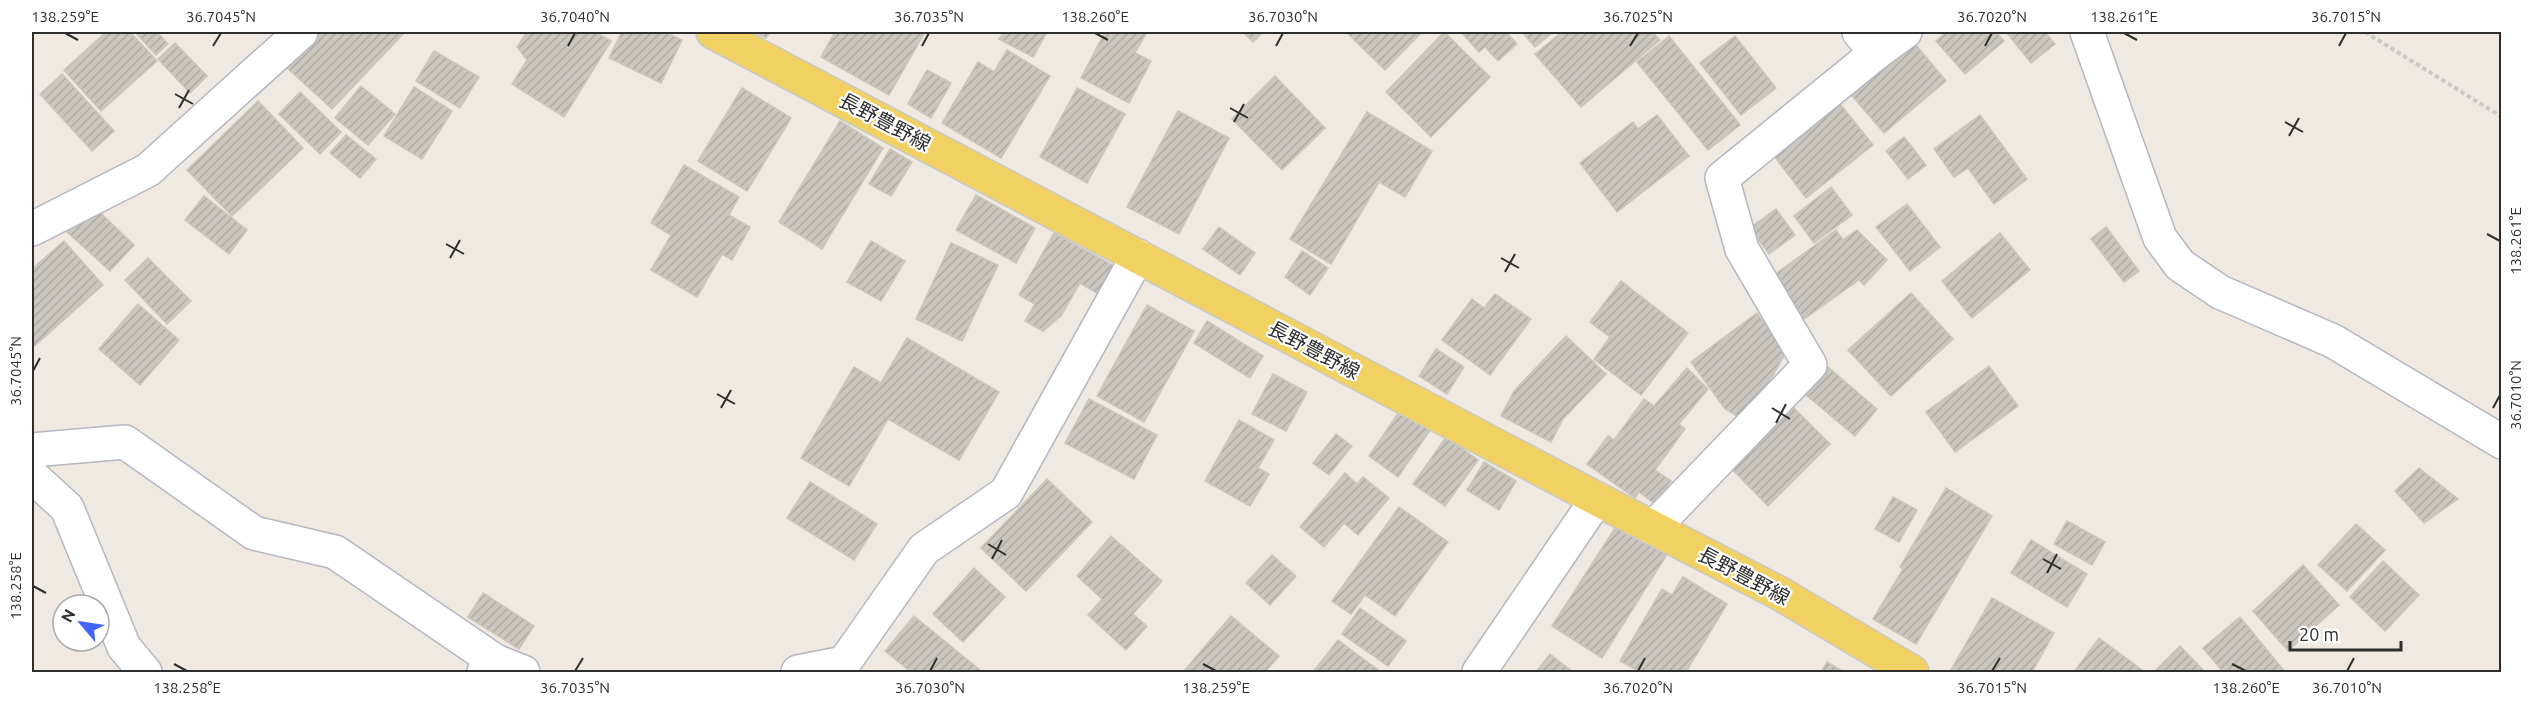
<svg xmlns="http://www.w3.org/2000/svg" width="2533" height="704" font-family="Ubuntu,'Noto Sans JP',sans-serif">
	<defs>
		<pattern id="building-hatch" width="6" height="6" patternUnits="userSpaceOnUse" patternTransform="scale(1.5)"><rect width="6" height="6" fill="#cbc7bf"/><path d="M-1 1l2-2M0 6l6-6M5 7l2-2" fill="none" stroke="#afaba4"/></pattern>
	</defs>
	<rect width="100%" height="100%" fill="#efe9e1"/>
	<g fill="url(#building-hatch)" stroke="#cbc5ba" stroke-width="1.5">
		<polygon points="106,32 130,32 157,61 101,111 64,70"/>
		<polygon points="135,32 157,32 168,44 156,55"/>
		<polygon points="316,32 405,32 332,109 285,66"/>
		<polygon points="527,32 596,32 611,41 564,117 512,84 527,60 517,47"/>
		<polygon points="622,32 664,32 682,40 661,83 609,58"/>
		<polygon points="755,32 770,32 766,38"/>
		<polygon points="835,32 925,32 889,95 821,57"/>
		<polygon points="1004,32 1047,32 1033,57 999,39"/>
		<polygon points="1105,32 1147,32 1135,53 1151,61 1129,103 1081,78"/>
		<polygon points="1243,32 1263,32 1253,42"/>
		<polygon points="1346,32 1422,32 1385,70"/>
		<polygon points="1444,32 1490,77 1431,137 1386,92"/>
		<polygon points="1461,32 1506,32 1517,44 1498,61 1485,47 1479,52"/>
		<polygon points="1522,32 1553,32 1535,47"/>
		<polygon points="1562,32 1652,32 1660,40 1581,107 1535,54"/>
		<polygon points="1946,32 1996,32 2004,41 1965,74 1936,41"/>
		<polygon points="2006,32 2045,32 2055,44 2031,63"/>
		<polygon points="1669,36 1740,125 1708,150 1637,62"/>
		<polygon points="1735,36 1776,88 1741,115 1700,63"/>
		<polygon points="1911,39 1946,81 1884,133 1848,91"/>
		<polygon points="175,43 207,76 190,93 158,59"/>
		<polygon points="1007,50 1050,76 1001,158 942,123 978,62 994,72"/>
		<polygon points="434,51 479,77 460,108 416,81"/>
		<polygon points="927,70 951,83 931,118 908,104"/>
		<polygon points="62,74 114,131 92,151 40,94"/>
		<polygon points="1275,76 1325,128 1282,170 1232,119"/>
		<polygon points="361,86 395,114 368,145 335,118"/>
		<polygon points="414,87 452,111 422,159 384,136"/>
		<polygon points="742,88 791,118 747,191 698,161"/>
		<polygon points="1077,88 1125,114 1087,183 1040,157"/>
		<polygon points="300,92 341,132 320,154 279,114"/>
		<polygon points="1837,100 1873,145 1806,198 1771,152"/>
		<polygon points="258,101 303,148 232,216 187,170"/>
		<polygon points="1178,111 1229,138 1179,234 1127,207"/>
		<polygon points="1367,112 1432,151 1405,197 1379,182 1331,264 1290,239"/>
		<polygon points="1657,115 1689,156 1617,212 1580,163 1633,122 1638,129"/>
		<polygon points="1980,115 2027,179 1994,204 1968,168 1954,177 1934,149"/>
		<polygon points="840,121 883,148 822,249 779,222"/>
		<polygon points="346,135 376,159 360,178 330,153"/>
		<polygon points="1904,137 1926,165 1908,179 1886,151"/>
		<polygon points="890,149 912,162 891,196 869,184"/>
		<polygon points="684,165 739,197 729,215 750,227 732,260 722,254 697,297 651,270 671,235 651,223"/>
		<polygon points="1831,187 1852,215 1814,243 1794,216"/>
		<polygon points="976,195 1035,228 1016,263 956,230"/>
		<polygon points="204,196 247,230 229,254 185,220"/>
		<polygon points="91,204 134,245 110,271 66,231"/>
		<polygon points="1907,204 1940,247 1910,271 1876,227"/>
		<polygon points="1776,209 1795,235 1769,254 1750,228"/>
		<polygon points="1219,227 1255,253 1240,275 1203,249"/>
		<polygon points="2106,227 2139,271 2124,282 2091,239"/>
		<polygon points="1836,230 1843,240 1857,230 1887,260 1864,285 1859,280 1804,319 1774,275"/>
		<polygon points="1054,233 1114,266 1098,294 1080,283 1061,316 1043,331 1025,321 1035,304 1019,295"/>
		<polygon points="2000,233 2030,270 1972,318 1942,281"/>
		<polygon points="64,241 103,285 32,348 32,269"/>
		<polygon points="871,241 905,261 881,301 847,282"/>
		<polygon points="951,243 998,265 962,341 916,319"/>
		<polygon points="1302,251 1328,268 1310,295 1285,277"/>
		<polygon points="148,258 191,301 167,324 125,280"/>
		<polygon points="1621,281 1688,333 1641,395 1594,359 1610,337 1590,322"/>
		<polygon points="1911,293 1953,339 1891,396 1848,350"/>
		<polygon points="1495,294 1531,319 1490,375 1442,340 1472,299 1484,308"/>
		<polygon points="138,304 179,340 140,385 99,349"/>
		<polygon points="1147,305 1194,331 1144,422 1097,396"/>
		<polygon points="1757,313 1786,352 1747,422 1725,409 1691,362"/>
		<polygon points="1207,321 1263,356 1250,378 1194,343"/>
		<polygon points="1566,336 1606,374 1563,419 1551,442 1501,416 1514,391"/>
		<polygon points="907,338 999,392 959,460 888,419 849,486 801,458 854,367 881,383"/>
		<polygon points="1436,349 1464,367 1447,394 1419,376"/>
		<polygon points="1989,366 2018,406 1955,452 1926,412"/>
		<polygon points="1828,367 1877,409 1855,436 1806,395"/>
		<polygon points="1687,368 1708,389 1679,424 1685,429 1655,470 1671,481 1655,504 1639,492 1635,498 1587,464 1608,436 1614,440 1644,399 1654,406"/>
		<polygon points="1273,374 1307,392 1286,431 1252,414"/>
		<polygon points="1089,399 1157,435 1134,479 1065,443"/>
		<polygon points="1789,403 1830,444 1768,506 1727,464"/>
		<polygon points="1403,406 1433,426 1398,477 1369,456"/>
		<polygon points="1239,420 1274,440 1258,468 1269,474 1250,506 1205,481"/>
		<polygon points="1336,434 1352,446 1329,475 1313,463"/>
		<polygon points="1446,437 1478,460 1445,506 1413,484"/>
		<polygon points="1484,462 1516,481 1499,510 1467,490"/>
		<polygon points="2419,468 2458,499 2424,523 2395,491"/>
		<polygon points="1345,473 1357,484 1363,477 1389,498 1358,535 1344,523 1324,547 1300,527"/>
		<polygon points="1047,479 1092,522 1026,591 981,548"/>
		<polygon points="810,482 877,524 854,560 787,518"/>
		<polygon points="1946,488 1992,516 1916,644 1873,619 1903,569 1900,567"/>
		<polygon points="1893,497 1917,510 1899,542 1875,529"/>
		<polygon points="1399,507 1448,542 1395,616 1365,595 1351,614 1332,601"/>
		<polygon points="1622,517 1671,548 1602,658 1552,626"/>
		<polygon points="2067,521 2105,542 2092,565 2054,544"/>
		<polygon points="2356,524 2385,550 2347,591 2318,565"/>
		<polygon points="1111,536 1162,581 1133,614 1147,626 1126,650 1088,615 1102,599 1077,576"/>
		<polygon points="2031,540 2087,574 2067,607 2011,573"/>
		<polygon points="1272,555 1296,576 1270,605 1246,583"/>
		<polygon points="2383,561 2419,595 2385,631 2350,597"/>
		<polygon points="2303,565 2339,605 2288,651 2253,611"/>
		<polygon points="974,568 1005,597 963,642 933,614"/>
		<polygon points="1683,577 1727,604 1686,672 1640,672 1620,661 1662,589 1672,595"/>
		<polygon points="483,593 534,626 519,649 468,617"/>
		<polygon points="1992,598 2054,633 2032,672 1955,672 1951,670"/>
		<polygon points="1360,608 1406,641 1388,666 1342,634"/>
		<polygon points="914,616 980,670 978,672 911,672 885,651"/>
		<polygon points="1231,616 1279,656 1265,672 1183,672"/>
		<polygon points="2240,617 2285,672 2223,672 2203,648"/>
		<polygon points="2099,638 2142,670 2141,672 2074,672"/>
		<polygon points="1338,640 1381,672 1313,672"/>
		<polygon points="2180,646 2205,672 2154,672"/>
		<polygon points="1550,654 1573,672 1536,672"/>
		<polygon points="1827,662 1844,672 1821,672"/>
	</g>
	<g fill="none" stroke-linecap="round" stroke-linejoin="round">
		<g stroke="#b4b7c1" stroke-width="36">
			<g id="minor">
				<polyline points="1859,32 1876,53 1905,32"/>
				<polyline points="2087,32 2160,238 2180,265 2220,292 2333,341 2502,442"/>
				<polyline points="32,229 148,170 301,32"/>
				<polyline points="32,450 125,442 254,533 335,552 495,661"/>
				<polyline points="32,476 67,508 124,647 145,672"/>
				<polyline points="1653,528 1810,365 1742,249 1722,178 1876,53"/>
				<polyline points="484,672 495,661 523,672"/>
				<polyline points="798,672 844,663 924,549 1006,493 1138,256"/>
				<polyline points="1479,672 1597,499"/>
			</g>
		</g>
		<g stroke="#c9c9c9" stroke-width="36">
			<polyline id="major" points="713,32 1597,499 1779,593 1912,672"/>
		</g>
		<polyline stroke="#c9c9c9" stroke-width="4" stroke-dasharray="4.5 3" stroke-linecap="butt" points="2365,32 2502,117"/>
		<use href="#minor" stroke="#fff" stroke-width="33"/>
		<use href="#major" stroke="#f2d163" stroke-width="33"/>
	</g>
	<path fill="none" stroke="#2e2e2e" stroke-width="2" d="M 65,33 L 78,40M 1095,33 L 1108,40M 2124,33 L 2137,40M 213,46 L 221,33M 568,46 L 575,33M 922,46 L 929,33M 1276,46 L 1283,33M 1630,46 L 1638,33M 1985,46 L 1992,33M 2339,46 L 2346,33M 175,94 L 193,104M 179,108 L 189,90M 1230,108 L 1248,118M 1234,122 L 1244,104M 2285,122 L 2303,132M 2289,136 L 2299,118M 2487,234 L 2500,241M 446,244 L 464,254M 450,258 L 460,240M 1501,258 L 1519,268M 1505,272 L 1515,254M 33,371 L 40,358M 717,394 L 735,404M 721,408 L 731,390M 1772,408 L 1790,419M 2493,408 L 2500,395M 1776,423 L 1786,404M 988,544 L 1006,555M 992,559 L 1002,540M 2043,559 L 2061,569M 2047,573 L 2057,554M 33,586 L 46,593M 174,664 L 187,671M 1203,664 L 1216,671M 2232,664 L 2246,671M 575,671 L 583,658M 930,671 L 937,658M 1638,671 L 1645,658M 1992,671 L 2000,658M 2347,671 L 2354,658"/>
	<g text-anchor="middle" stroke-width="4.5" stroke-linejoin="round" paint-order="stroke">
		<g font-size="20" fill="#2e2e2e" stroke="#fff">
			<text transform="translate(885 122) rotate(28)" y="7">長野豊野線</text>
			<text transform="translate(1314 350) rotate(28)" y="7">長野豊野線</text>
			<text transform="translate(1744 576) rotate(28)" y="7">長野豊野線</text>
		</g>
	</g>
	<rect width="2533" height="704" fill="none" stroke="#ffffff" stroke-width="66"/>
	<g transform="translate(81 623) rotate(299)"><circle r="28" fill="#ffffff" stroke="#ababab" stroke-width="1.5"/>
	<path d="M0-4.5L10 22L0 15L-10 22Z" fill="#4264fb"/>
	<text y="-9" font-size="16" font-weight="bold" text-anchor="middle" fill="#2e2e2e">N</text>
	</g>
	<path d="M2290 641v9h111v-9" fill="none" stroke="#2e2e2e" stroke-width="3"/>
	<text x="2299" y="641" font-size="18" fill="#2e2e2e" stroke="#ffffff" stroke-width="4.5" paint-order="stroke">20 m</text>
	<rect x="33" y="33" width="2467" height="638" fill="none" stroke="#2e2e2e" stroke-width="2"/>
	<g font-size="15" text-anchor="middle" fill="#2e2e2e">
		<text x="65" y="22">138.259°E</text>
		<text x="221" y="22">36.7045°N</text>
		<text x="575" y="22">36.7040°N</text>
		<text x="929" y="22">36.7035°N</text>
		<text x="1095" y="22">138.260°E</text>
		<text x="1283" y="22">36.7030°N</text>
		<text x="1638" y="22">36.7025°N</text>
		<text x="1992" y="22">36.7020°N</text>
		<text x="2124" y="22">138.261°E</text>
		<text x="2346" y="22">36.7015°N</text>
		<text transform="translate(2516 241) rotate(-90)" y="5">138.261°E</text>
		<text transform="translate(16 371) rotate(-90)" y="5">36.7045°N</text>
		<text transform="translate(2516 395) rotate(-90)" y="5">36.7010°N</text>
		<text transform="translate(16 586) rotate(-90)" y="5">138.258°E</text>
		<text x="187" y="693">138.258°E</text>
		<text x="575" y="693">36.7035°N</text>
		<text x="930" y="693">36.7030°N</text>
		<text x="1216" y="693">138.259°E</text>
		<text x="1638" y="693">36.7020°N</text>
		<text x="1992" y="693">36.7015°N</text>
		<text x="2246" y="693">138.260°E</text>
		<text x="2347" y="693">36.7010°N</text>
	</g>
</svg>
